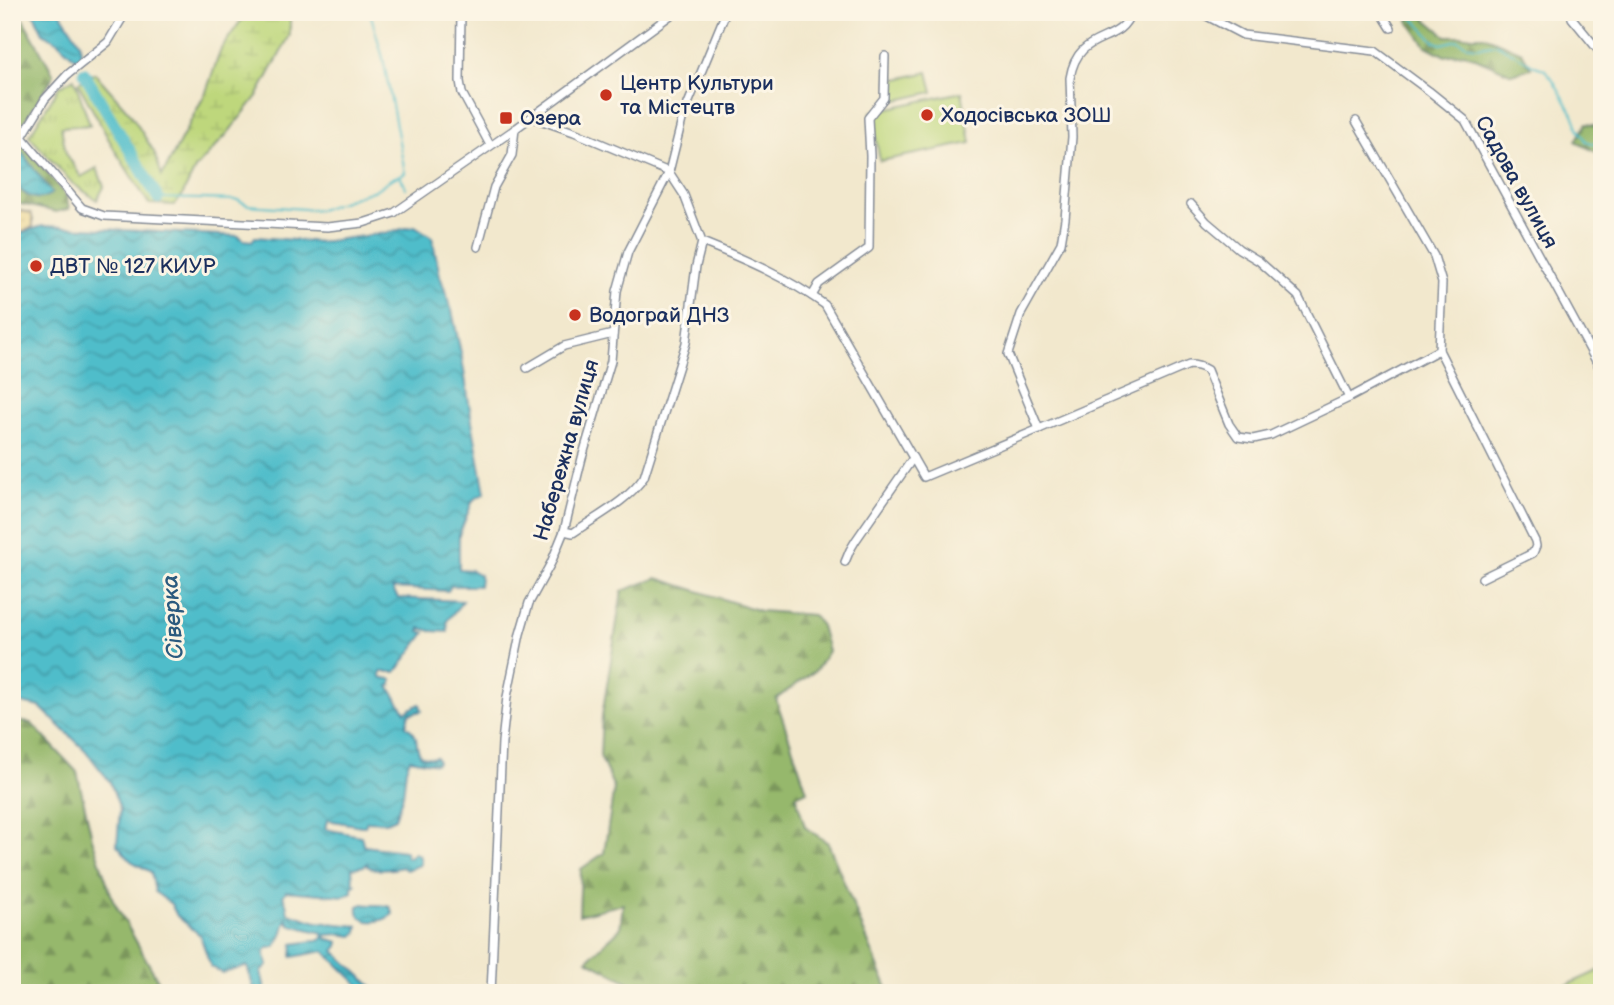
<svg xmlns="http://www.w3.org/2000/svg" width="1614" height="1005" font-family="'Balsamiq Sans',sans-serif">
	<defs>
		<pattern id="grass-tufts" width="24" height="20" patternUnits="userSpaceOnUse" patternTransform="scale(1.75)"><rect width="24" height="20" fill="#bed77c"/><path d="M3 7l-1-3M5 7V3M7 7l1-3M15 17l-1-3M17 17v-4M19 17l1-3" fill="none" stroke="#a3b96e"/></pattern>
		<pattern id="forest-firs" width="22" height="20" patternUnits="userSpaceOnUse" patternTransform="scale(1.75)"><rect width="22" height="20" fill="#96b86c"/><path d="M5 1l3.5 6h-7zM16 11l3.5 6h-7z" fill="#7a965c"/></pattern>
		<pattern id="wetland-marsh" width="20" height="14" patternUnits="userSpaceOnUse" patternTransform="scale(1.75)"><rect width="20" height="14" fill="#bed77c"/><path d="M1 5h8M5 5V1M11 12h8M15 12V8" fill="none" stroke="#a3b96e"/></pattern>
		<pattern id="sand-dots" width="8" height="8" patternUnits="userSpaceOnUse" patternTransform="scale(1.75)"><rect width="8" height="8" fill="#eeda9e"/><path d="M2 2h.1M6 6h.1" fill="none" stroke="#ccbb8a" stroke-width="1.8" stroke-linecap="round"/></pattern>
		<pattern id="water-waves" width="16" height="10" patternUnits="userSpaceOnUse" patternTransform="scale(1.75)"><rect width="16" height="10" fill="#50bdca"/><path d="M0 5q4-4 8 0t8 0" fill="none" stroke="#429aa7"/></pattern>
	</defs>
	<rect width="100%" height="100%" fill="#fcf5e5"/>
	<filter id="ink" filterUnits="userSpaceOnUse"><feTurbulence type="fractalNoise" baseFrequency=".0143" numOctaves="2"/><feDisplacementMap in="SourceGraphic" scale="14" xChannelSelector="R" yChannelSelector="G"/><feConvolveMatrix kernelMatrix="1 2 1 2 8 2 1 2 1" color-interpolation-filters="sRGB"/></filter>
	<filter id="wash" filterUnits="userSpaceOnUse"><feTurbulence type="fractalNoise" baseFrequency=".00686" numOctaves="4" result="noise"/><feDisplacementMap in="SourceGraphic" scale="28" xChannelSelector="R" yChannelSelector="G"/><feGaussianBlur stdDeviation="1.57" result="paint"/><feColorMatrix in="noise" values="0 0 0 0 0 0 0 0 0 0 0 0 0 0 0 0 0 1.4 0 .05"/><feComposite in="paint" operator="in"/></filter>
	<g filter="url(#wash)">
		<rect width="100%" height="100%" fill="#f2e8cd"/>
		<g fill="url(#grass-tufts)" stroke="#6c836d" stroke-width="2">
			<polygon points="74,78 90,125 61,127 66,153 81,177 97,168 104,187 97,200 72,183 29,136 59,87"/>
			<polygon points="1602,969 1602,993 1552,992"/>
		</g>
		<g fill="url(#forest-firs)" stroke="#587465" stroke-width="2">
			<polygon points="12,12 19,12 54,75 16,135 66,196 69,209 56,212 12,202 12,183 26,195 23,154 12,145"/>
			<polygon points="1413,12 1417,12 1446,36 1484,36 1522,52 1531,68 1512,74 1464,53 1445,56 1426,46 1408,21"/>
			<path d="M 1586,124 L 1599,126 L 1602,131 L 1602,156 C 1595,149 1584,148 1576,141 Z"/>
			<polygon points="657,578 760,611 813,615 821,626 828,651 816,670 776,699 807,791 796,796 805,827 828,843 889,993 649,993 587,960 620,929 623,904 579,915 581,869 604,853 614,788 600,756 602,716 622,591"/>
			<polygon points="12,721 31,723 77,772 92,838 113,900 165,993 12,993"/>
		</g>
		<polygon fill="url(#wetland-marsh)" stroke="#6c836d" stroke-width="2" points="247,12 290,12 290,35 258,95 227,134 195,169 182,196 174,205 149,204 114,149 78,83 95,73 130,113 154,152 162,176 206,92 221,49"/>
		<polygon fill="url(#sand-dots)" stroke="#84847e" stroke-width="2" points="12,209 31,213 33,220 33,227 21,233 12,233"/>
		<g fill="#bed77c" stroke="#6c836d" stroke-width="2">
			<polygon points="928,72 933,92 894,101 889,81"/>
			<polygon points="962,92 971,143 880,161 871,112"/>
		</g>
		<g fill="url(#water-waves)" stroke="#367694" stroke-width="2">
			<polygon points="33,12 60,12 80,43 81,56 77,60 58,42 43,33"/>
			<path d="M 12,145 L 23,154 L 52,193 C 36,205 25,194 12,183 Z"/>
			<path d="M 43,226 L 239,236 L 244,240 L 252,241 L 255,237 L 320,242 L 386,233 L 415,226 L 432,237 L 440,276 L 452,311 L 462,358 L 471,416 L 485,493 L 473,500 L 459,535 L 459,569 L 471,570 L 480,575 L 479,586 L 451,586 L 448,591 L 392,588 L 398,598 L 463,601 L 447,621 L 448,632 L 432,631 L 420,628 L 420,631 L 425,633 L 396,672 L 381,672 L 381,678 L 392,679 L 392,685 L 389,686 L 405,712 L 420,704 L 422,711 L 409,714 L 406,726 C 423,738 412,742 421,756 L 431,758 L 436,757 L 438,762 L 436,764 L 410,759 L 406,769 L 403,795 L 395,818 L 386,822 L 367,821 L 365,826 L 361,826 L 327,820 L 325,829 L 361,836 L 364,846 L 404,851 L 406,852 L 406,856 L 409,858 L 414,853 L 419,855 L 421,861 L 420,865 L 406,870 L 402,867 C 392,870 377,871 367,866 L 367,863 L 364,866 L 352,868 L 353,882 L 356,884 L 352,887 L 352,892 L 344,896 L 286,891 L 283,896 L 286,903 L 288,913 L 317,922 L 358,926 L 357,932 L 353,936 L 338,934 L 326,935 L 325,938 L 339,942 L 338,946 L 334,951 L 377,991 L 388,991 L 388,993 L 367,993 L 324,951 L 292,957 L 293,944 L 321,940 L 323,933 L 290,925 L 287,918 L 282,935 L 275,947 L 268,948 L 264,953 L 268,965 L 261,972 L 266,993 L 255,993 L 247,966 L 223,973 L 211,967 L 200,935 L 177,916 L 171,904 L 155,892 L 151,872 L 131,861 L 117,845 L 120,809 L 110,782 L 85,750 L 40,707 L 12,701 L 12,233 L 21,233 Z"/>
			<path d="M 363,904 C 371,906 382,904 390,907 L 393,914 C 382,924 355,926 358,906 Z"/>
		</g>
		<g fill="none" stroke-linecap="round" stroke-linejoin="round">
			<g stroke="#50bdca" stroke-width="2">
				<path d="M 1408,12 L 1434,41 L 1441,44 L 1458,40 C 1473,50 1480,47 1497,44 L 1535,66 L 1544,69 L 1552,78 L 1573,114 L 1579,130 L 1586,141 L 1602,147"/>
				<polyline points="400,176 406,188"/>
				<polyline points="158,198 238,200 248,205 319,210 375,190 391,179 405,173 383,58 370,12"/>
			</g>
			<polyline stroke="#50bdca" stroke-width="12" points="84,73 158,198"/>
		</g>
	</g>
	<g filter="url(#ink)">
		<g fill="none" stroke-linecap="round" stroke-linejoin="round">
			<g stroke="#868c96" stroke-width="10">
				<g id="minor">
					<polyline points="461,12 460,81 462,93 490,145"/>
					<polyline points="1199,12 1243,35 1375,51 1429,91 1465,120 1602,372"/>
					<polyline points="1381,12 1391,28"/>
					<polyline points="1572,18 1599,51 1602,52"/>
					<path d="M 531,117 L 574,132 L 669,172 L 684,195 L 702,242 C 744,259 788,278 825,305 L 924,477 L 1039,429 L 1008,354 L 1021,314 L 1061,243 L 1065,219 L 1072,137 L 1070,78 C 1078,28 1120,47 1131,12"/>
					<polyline points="1356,121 1434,256 1442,283 1439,350 1535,541 1536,546 1533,553 1482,578"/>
					<polyline points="12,130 22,137 82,208 104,216 327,227 363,223 394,213 515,129 675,12"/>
					<polyline points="22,137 45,99 67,75 108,42 126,12"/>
					<polyline points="1191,204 1207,222 1239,249 1259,261 1298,296 1349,398"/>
					<polyline points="478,247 494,187 512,155 515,129"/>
					<polyline points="812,296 819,284 869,248 870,156 868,118 884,98 885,56"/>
					<polyline points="527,368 564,346 613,334"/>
					<path d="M 1039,429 L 1189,365 C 1197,365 1201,366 1207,370 L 1229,424 L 1238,437 L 1253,439 L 1271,435 L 1349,398 L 1439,350"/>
					<path d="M 564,531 L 573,533 C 597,516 628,501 644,477 L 686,343 L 696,266 L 702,242"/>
					<polyline points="845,562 850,550 856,540 913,458"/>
					<polyline points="491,993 502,742 507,697 520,634 529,603 551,563 564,531 582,458 611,361 617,291 628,252 669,172 683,116 726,12"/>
				</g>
			</g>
			<use href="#minor" stroke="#fff" stroke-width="7"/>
		</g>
	</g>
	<g fill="#c8321e" stroke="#fcf5e5" stroke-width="2.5">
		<circle cx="606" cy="95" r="7"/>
		<circle cx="927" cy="115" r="7"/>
		<rect x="499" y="111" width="14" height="14" rx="3.5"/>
		<circle cx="36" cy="266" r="7"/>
		<circle cx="575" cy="315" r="7"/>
	</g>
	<g text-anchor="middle" stroke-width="6" stroke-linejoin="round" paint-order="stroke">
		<g font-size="21" fill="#1b2f5e" stroke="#fcf5e5" text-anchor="start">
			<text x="620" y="90">Центр Культури<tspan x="620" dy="24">та Містецтв</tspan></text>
			<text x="941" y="122">Ходосівська ЗОШ</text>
			<text x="520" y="125">Озера</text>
			<text x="50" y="273">ДВТ № 127 КИУР</text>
			<text x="589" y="322">Водограй ДНЗ</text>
		</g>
		<g font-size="21" fill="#1b2f5e" stroke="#fcf5e5">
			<text transform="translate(1517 182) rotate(61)" y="7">Садова вулиця</text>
			<text transform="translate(566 450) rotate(-74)" y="7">Набережна вулиця</text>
		</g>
		<g font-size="23" font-style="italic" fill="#2b5a7e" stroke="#fcf5e5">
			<text transform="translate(172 617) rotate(-94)" y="8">Сіверка</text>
		</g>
	</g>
	<rect width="1614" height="1005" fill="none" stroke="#fcf5e5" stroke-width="42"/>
</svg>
